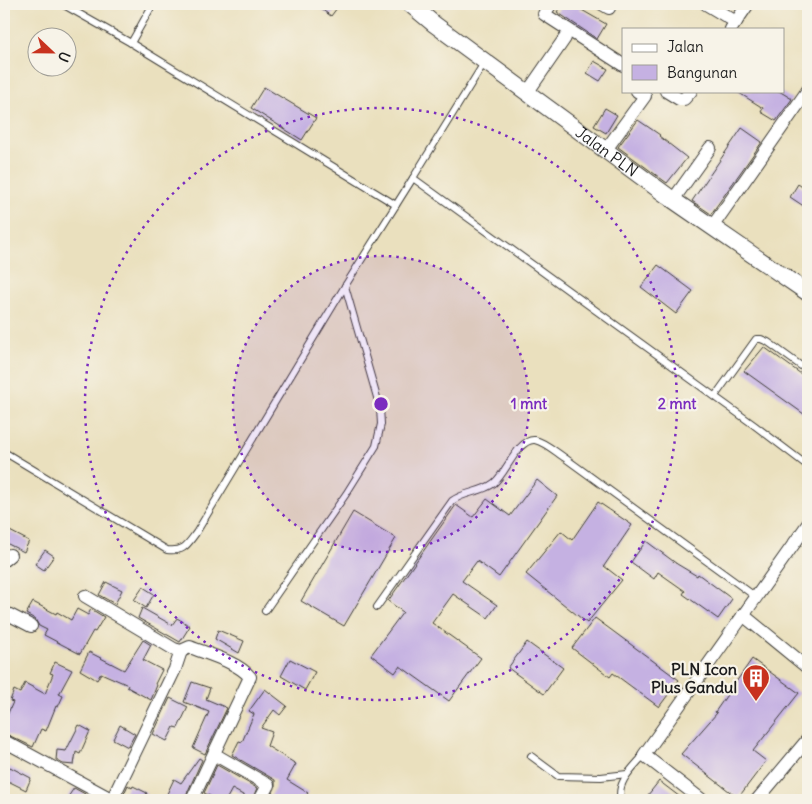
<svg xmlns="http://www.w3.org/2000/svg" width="812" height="804" font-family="Delius,sans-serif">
	<rect width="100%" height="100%" fill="#f7f3e8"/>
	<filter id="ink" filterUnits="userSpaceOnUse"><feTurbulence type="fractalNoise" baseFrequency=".02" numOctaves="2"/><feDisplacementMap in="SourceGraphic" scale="10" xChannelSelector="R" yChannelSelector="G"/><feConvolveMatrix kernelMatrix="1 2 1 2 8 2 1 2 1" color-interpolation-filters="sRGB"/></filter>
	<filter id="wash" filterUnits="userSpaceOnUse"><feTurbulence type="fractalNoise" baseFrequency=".0096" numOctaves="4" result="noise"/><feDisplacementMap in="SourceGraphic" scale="20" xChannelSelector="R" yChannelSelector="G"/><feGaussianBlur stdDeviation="1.12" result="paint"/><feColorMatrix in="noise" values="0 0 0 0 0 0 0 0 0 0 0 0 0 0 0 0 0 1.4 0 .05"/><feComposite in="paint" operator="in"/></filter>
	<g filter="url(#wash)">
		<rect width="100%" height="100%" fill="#eae0be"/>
		<g id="blocks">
			<g fill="#c5b1e2">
				<polygon points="314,4 340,4 331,16"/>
				<polygon points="562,4 576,4 581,7 580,9 606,24 597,39 557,12"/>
				<polygon points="594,61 608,69 600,81 587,73"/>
				<polygon points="264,87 316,118 302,140 251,108"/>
				<polygon points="736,91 779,91 792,99 776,121 761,112 763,108"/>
				<polygon points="605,108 617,115 606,133 594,126"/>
				<polygon points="638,120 660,135 659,136 687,158 667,183 618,147"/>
				<polygon points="742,128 762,142 711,214 692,201"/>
				<polygon points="798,184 808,191 808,209 790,197"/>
				<polygon points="658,265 693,291 676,314 641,287"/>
				<polygon points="764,347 808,379 808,417 744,371"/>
				<polygon points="537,480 557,496 499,577 477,561 462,581 497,605 488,618 453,594 432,623 481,658 449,701 400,666 395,673 371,655 403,612 388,601 456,505 473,517 487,499 510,516"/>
				<polygon points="598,502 632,525 604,566 622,580 587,623 526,574 561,531 572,540"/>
				<polygon points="353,512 396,538 344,626 301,601"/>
				<polygon points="4,528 29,541 24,552 4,542"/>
				<polygon points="646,541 677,564 697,576 698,574 732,599 718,619 683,594 685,591 658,572 654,579 631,562"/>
				<polygon points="45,550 54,556 44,570 35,564"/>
				<polygon points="106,582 122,590 115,604 99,595"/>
				<polygon points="143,587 154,594 146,608 134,600"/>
				<polygon points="33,602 56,614 57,612 71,620 77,609 88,615 91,609 104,617 95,632 93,631 80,654 44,635 47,630 39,626 35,619 26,614"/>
				<polygon points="142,608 172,625 177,618 190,626 180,642 138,618"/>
				<polygon points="595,618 679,680 659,707 613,673 610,677 572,648"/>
				<polygon points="218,630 244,641 239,653 215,639"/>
				<polygon points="143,640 151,645 143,660 162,670 155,684 157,685 151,700 127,687 128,685 101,673 97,680 80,670 89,652 124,670"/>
				<polygon points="527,642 563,668 544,694 508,668"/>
				<polygon points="290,659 315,672 305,690 281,676"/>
				<polygon points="752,659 799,693 753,751 766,761 738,798 681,754 717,713 715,712"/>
				<polygon points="55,662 72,670 59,694 63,696 58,707 56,706 46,731 41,729 33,747 4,733 4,722 13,702 10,701 14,690 20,693 25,683 45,694 53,674 50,673"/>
				<polygon points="192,682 210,688 206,699 227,708 205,754 193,748 209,712 184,702"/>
				<polygon points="265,689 287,706 280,715 274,710 261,728 272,732 267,746 296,764 287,780 308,793 303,800 269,800 275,788 275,780 232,755 239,741 242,742 254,714 249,711"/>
				<polygon points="170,698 188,707 178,728 174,727 167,741 153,734"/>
				<polygon points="79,725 90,731 80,754 76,752 74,765 63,764 56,760 57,750 66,751"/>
				<polygon points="120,725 135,734 128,747 113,739"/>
				<polygon points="199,758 202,760 184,800 176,800 166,796 174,779 181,783"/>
				<polygon points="217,765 257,788 252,800 232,789 226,800 218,800 204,793"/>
				<polygon points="10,767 31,778 26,790 4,779"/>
				<polygon points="659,781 684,800 644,800"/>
				<polygon points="128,785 132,788 133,786 147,793 143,800 121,800"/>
				<polygon points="74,788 85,794 80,800 66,800"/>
			</g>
		</g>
	</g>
	<g filter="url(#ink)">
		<use href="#blocks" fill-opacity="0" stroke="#3b3934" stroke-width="1"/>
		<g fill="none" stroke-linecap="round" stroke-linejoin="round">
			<g stroke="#3b3934" stroke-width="8">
				<g id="service">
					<polyline points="62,4 131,43 396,205"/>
					<polyline points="131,43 153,4"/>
					<polyline points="484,63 413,178 754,425 808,466"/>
					<polyline points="715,396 756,339 761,339 768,342 808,371"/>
					<path d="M 4,452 L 167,550 C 184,552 187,545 196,533 L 345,286 L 413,178"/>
					<path d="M 377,607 L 452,501 C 465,491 481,493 494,483 C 506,474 518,438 535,440 C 545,442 557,453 565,458 L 756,597"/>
					<polyline points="265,611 346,494 376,446 381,424 380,408 345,286"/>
					<polyline points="531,756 558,776 601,777 627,774"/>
					<path d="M 621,800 C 616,782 633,768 644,755"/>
				</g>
			</g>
			<g stroke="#3b3934" stroke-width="14">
				<g id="minor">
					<polyline points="551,4 544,14 623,65"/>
					<polyline points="602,4 609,8"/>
					<polyline points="706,4 736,22"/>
					<polyline points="731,29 748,4"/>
					<polyline points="666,91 679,99 684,99 691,91"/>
					<polyline points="527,93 565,38"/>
					<polyline points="605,151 645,96 637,91"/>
					<polyline points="673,200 710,148"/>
					<polyline points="712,227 808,90"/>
					<polyline points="4,560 10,555"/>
					<path d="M 85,596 L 174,649 L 181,651 L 190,647 C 207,654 238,662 250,677 L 192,800"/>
					<polyline points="4,612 31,626"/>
					<polyline points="743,615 808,668"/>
					<polyline points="4,741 113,800"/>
					<polyline points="214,754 268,785 260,800"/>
					<polyline points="112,800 175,669 181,651"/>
					<polyline points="702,800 644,755 808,524"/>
					<polyline points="757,800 808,739"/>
				</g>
			</g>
			<g stroke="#3b3934" stroke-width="18">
				<g id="tertiary">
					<path id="s1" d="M 410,4 L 434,24 L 673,200 L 808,293"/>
				</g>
			</g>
			<use href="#service" stroke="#fff" stroke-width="6"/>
			<use href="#minor" stroke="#fff" stroke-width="12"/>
			<use href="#tertiary" stroke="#fff" stroke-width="16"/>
		</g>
	</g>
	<circle cx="381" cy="404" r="148" fill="#7b2cbf" fill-opacity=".12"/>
	<g fill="none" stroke="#7b2cbf" stroke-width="2.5" stroke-dasharray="2.5 5">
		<circle cx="381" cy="404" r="148"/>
		<circle cx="381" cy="404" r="296"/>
	</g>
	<defs>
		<g id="building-pin" transform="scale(1.4375)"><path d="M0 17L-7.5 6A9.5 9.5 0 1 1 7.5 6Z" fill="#c8321e" stroke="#f7f3e8"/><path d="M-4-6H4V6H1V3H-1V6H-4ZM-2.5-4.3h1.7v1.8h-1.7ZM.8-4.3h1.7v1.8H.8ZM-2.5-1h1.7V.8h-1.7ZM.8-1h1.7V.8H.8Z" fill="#fff"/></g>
	</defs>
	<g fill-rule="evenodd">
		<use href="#building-pin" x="756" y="678"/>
	</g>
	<g text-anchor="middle" stroke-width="4.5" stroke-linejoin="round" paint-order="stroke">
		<g font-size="16" fill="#1c1c1c" stroke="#f7f3e8">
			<text dy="6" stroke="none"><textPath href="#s1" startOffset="246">Jalan PLN</textPath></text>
		</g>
		<g font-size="16" font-weight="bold" fill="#1c1c1c" stroke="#f7f3e8" text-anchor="end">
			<text x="737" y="675">PLN Icon<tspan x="737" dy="18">Plus Gandul</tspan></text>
		</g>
	</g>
	<circle cx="381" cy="404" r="8" fill="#7b2cbf" stroke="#f7f3e8" stroke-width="2.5"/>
	<g font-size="15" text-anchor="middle" font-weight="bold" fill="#7b2cbf" stroke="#f7f3e8" stroke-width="4.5" stroke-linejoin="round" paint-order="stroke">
		<text x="529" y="409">1 mnt</text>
		<text x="677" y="409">2 mnt</text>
	</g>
	<rect width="812" height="804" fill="none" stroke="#f7f3e8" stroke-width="20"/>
	<rect x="622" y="28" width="162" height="65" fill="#f7f3e8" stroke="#9f9d96"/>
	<rect x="632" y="44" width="25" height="8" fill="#ffffff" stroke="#9f9d96"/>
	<text x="667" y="52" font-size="15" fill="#1c1c1c">Jalan</text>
	<rect x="632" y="65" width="25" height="15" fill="#c5b1e2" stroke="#9f9d96"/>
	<text x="667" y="78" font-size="15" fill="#1c1c1c">Bangunan</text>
	<g transform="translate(52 52) rotate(112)"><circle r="24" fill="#f7f3e8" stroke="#9f9d96"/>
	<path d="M0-4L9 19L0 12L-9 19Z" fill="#c8321e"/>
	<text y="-8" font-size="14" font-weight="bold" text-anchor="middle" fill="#1c1c1c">U</text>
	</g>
</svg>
